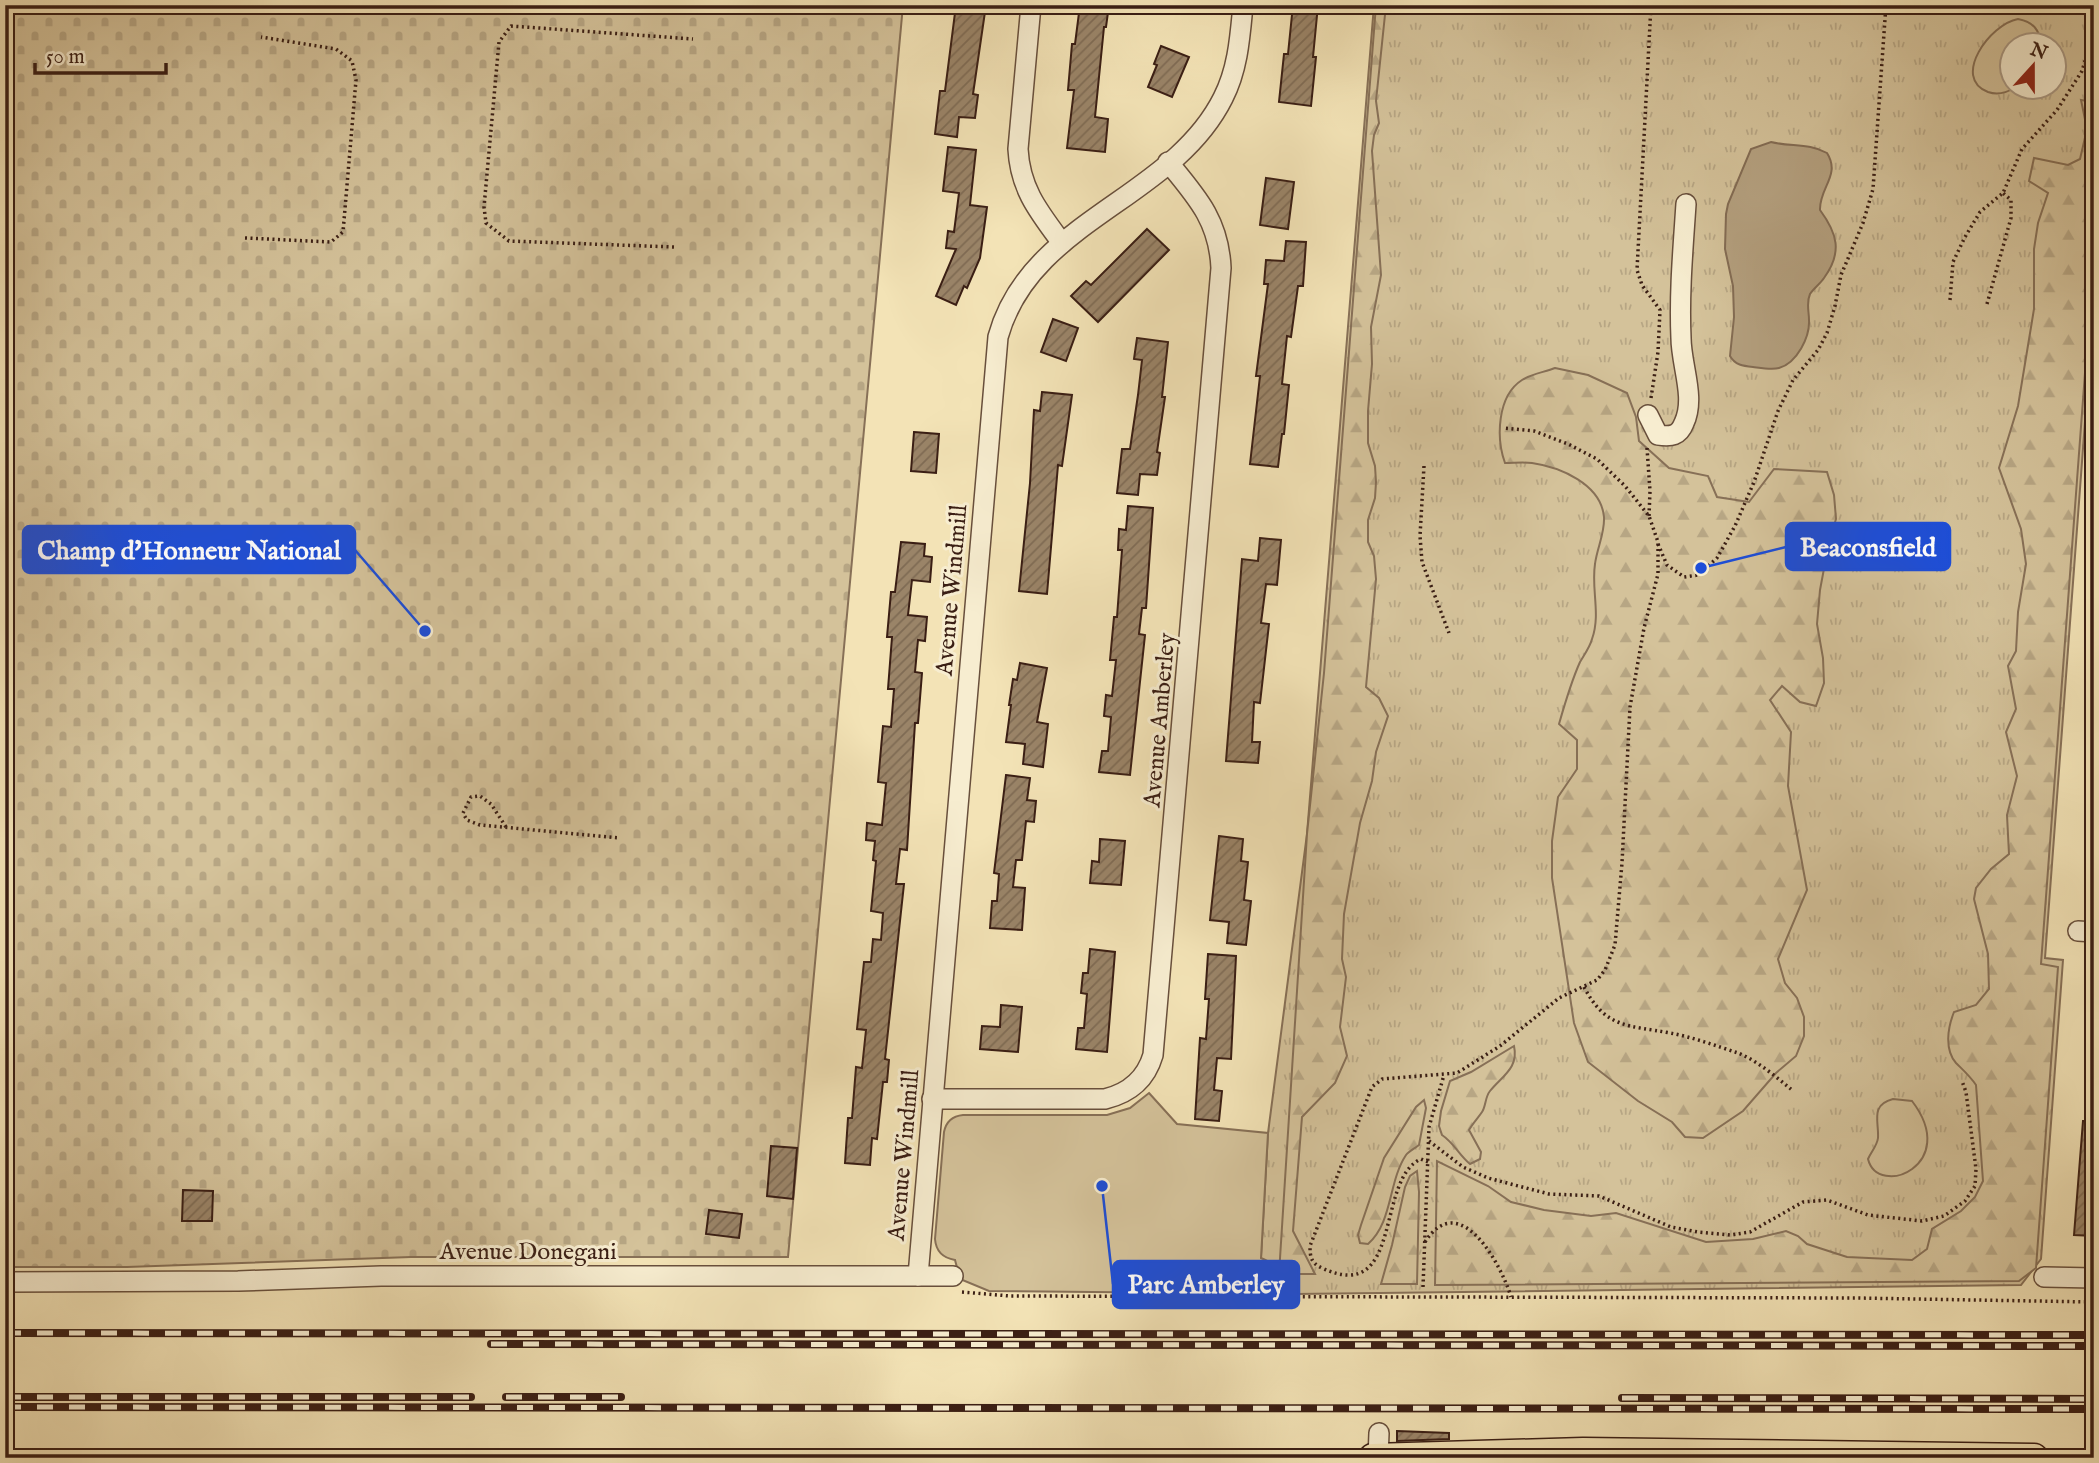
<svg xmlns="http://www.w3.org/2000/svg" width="2099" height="1463" font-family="'IM FELL English',serif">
	<defs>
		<pattern id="grass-tufts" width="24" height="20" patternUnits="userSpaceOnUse" patternTransform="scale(1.75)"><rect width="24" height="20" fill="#d4c29a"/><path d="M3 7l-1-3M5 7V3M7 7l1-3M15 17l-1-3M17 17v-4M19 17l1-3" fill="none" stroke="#b7a684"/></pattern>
		<pattern id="forest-firs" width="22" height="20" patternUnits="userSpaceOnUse" patternTransform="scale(1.75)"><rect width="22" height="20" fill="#d4c29a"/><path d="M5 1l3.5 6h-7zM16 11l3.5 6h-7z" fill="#b7a684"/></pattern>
		<pattern id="cemetery-stones" width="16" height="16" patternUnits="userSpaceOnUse" patternTransform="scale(1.75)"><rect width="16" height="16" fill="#d4c29a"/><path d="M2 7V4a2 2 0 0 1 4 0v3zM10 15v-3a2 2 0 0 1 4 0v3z" fill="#b7a684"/></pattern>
		<pattern id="building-hatch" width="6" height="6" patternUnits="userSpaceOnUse" patternTransform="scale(1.75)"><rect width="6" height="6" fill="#9a8468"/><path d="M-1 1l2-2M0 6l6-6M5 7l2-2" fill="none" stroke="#7f6b54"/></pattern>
	</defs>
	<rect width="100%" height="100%" fill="#f3e3b6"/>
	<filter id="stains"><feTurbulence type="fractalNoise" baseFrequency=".00286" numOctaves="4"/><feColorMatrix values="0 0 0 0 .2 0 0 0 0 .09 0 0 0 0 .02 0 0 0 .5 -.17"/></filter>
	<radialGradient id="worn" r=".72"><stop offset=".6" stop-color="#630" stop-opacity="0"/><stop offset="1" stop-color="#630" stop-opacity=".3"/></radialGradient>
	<path fill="url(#grass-tufts)" stroke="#877057" stroke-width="2" fill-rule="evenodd" d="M 1374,5 L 2094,5 L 2094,301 L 2045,958 L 2063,960 L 2041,1259 L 2021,1285 L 1295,1294 L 1289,1282 L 1261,1258 L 1268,1133 L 1307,834 ZM 2011,46 L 2054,46 L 2054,88 L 2011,88 Z"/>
	<g fill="url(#forest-firs)" stroke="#877057" stroke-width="2">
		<polygon points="1376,5 1386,5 1376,101 1379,123 1374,135 1372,151 1381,275 1371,327 1372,364 1368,411 1368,443 1375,466 1376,482 1375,498 1368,520 1368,542 1374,556 1376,579 1366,687 1379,698 1388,716 1376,752 1372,781 1360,823 1344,914 1342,959 1346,977 1340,1027 1347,1056 1335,1083 1302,1117 1293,1231 1315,1274 1279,1274 1307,834 1324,673"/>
		<path d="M 2081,100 L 2094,102 L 2094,252 L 2041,964 L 2058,967 L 2036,1268 L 2019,1281 L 1435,1285 L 1437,1161 L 1488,1186 L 1511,1202 L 1544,1210 L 1591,1216 L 1616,1213 L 1706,1242 L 1753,1239 L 1786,1231 L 1798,1236 L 1807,1244 L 1847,1257 L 1912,1260 L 1927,1249 L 1932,1229 L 1961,1211 L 1975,1197 L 1983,1181 L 1976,1085 C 1970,1076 1963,1070 1956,1063 C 1944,1049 1948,1027 1954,1012 L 1976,1005 L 1989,989 L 1988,954 L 1974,899 L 1976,888 L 1991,869 L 2009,854 L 2007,815 L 2017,776 L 2006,732 L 2016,709 L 2008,666 L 2016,651 L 2018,612 L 2026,564 L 2021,529 L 1999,468 L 2018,406 L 2034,309 L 2034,249 L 2038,223 L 2048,193 L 2029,181 L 2034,158 L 2068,165 L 2080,159 L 2087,129 Z"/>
		<path d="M 1555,368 L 1588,375 L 1627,393 L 1636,417 L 1639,441 L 1669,468 L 1708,476 L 1717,497 L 1749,502 L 1774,469 L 1827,472 L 1834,495 L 1836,519 L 1829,542 L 1820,590 L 1817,624 L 1823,658 L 1824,683 L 1816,706 L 1800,702 L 1782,686 L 1770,700 L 1791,732 L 1788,786 L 1807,890 L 1778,959 L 1785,983 L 1797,998 L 1804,1017 L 1804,1036 L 1796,1056 L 1776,1073 L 1743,1111 L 1703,1138 L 1685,1137 L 1672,1122 L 1638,1101 L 1588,1062 L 1574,1023 L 1552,878 L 1552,841 L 1558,797 L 1577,769 L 1577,740 L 1559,724 C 1565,703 1571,682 1580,662 C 1584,655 1590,647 1592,639 C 1601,614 1591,589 1595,564 C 1597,548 1605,533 1604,517 C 1601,484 1560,467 1532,463 C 1523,462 1514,463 1505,463 C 1496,438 1497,396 1522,380 C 1531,374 1545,372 1555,368 Z"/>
		<path d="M 1514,1046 C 1519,1068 1502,1076 1490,1091 C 1485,1097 1486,1106 1482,1112 C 1478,1118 1473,1123 1469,1130 L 1481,1152 L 1480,1159 L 1470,1164 C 1459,1155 1454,1143 1442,1135 L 1439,1126 L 1441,1111 L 1450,1081 L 1471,1072 Z"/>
		<path d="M 1424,1100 L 1426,1108 L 1419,1145 C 1414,1149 1409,1151 1406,1155 C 1388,1182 1393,1222 1368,1244 L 1360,1243 L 1358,1235 L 1361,1225 L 1384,1158 L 1416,1107 Z"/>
		<polygon points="1417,1171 1419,1192 1417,1284 1381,1284 1392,1245 1405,1187 1410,1176"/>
	</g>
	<polygon fill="url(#cemetery-stones)" stroke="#877057" stroke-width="2" points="5,5 903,5 788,1257 411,1257 127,1267 5,1267"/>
	<g fill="#d4c29a" stroke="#877057" stroke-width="2">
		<path d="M 2018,19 C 2034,22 2039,30 2042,45 L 2011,46 L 2011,88 L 2014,88 C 2006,93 1997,95 1988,92 C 1951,78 1990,24 2018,19 Z"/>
		<path d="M 1149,1093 L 1177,1124 L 1268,1133 L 1261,1258 C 1279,1265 1287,1277 1295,1294 L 989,1291 L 960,1279 L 955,1260 C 943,1258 936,1252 935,1239 L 944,1132 C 946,1122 953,1116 963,1115 L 1107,1115 L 1130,1108 Z"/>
		<path d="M 1893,1099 L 1912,1101 C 1961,1165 1878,1199 1868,1159 C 1871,1152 1877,1146 1878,1138 C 1879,1121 1870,1105 1893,1099 Z"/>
	</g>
	<path fill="#b4a07f" stroke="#836c54" stroke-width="2" d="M 1771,142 C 1791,147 1809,143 1827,153 C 1841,175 1819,188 1820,210 C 1837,233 1843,252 1824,278 C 1820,284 1814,288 1810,294 C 1806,303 1809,311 1809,320 C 1810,337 1797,363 1779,368 C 1772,370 1761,368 1753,367 C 1743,366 1735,365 1730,356 L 1734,317 L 1733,286 L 1725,249 L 1726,214 L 1728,204 L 1751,149 Z"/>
	<g fill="url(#building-hatch)" stroke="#3a1e14" stroke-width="2">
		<polygon points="956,5 986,5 973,94 978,95 975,118 959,117 957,137 935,134 940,91 945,91"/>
		<polygon points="1080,5 1109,5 1106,27 1104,27 1095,117 1108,119 1105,152 1067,148 1074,90 1068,90 1072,44 1075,44"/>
		<polygon points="1293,5 1318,5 1313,57 1316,57 1311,106 1279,102 1284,54 1288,54"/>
		<polygon points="1161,46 1189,57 1172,97 1148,87 1157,65 1154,64"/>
		<polygon points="948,147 976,150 970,205 987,207 980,258 967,288 964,286 956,305 936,296 956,249 946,248 948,231 954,232 959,193 943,191"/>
		<polygon points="1266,178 1294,182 1288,229 1260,225"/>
		<polygon points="1147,229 1169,250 1098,322 1071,296 1086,281 1091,285"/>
		<polygon points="1286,241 1306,242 1303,286 1298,286 1291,337 1287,336 1282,384 1289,385 1284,434 1282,434 1278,467 1250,464 1260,376 1256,376 1268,284 1264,284 1266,260 1284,261"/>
		<polygon points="1053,319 1078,328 1066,361 1041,352"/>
		<polygon points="1137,338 1168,342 1162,397 1165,397 1157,452 1160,453 1157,475 1140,474 1138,495 1117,493 1122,449 1130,449 1138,395 1142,360 1134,359"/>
		<polygon points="1042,392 1072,395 1062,466 1058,465 1047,594 1019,591 1030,483 1034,410 1040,411"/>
		<polygon points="914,432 939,434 936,473 911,471"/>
		<polygon points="1128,506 1153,508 1146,608 1142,608 1139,634 1145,635 1130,775 1099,772 1102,751 1108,751 1111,717 1104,716 1106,695 1112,696 1116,660 1110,660 1114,617 1117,617 1122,550 1118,550 1119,529 1126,530"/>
		<polygon points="1260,538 1281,540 1277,585 1266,584 1261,623 1269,624 1260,703 1254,702 1252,742 1260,742 1258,763 1226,761 1242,559 1258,561"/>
		<polygon points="901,542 925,544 924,556 932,557 930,582 912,580 908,615 927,617 925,641 918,640 915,672 922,673 918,723 915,723 907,850 900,849 896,884 904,884 885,1059 889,1060 887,1082 883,1082 877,1139 872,1138 870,1165 845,1163 848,1118 852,1118 856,1067 862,1068 866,1030 857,1029 864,962 871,962 873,939 881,940 883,913 871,911 876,861 873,860 875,841 866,840 867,823 882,825 886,783 878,782 883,726 891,727 894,689 888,689 892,637 887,637 891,592 895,592"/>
		<polygon points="1020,663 1047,668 1037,722 1048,724 1043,767 1023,764 1025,744 1006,742 1011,705 1009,705 1013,679 1017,680"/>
		<polygon points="1006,775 1030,778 1027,800 1036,801 1034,822 1026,821 1022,860 1016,860 1013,887 1025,888 1022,930 990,928 992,901 997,901 999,874 994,873"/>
		<polygon points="1219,836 1243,839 1241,861 1248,862 1244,900 1251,901 1246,945 1227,943 1229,922 1210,920"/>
		<polygon points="1100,839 1125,841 1121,885 1090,883 1092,861 1099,862"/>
		<polygon points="1090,949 1115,952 1107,1052 1076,1049 1078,1028 1084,1028 1087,994 1081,993 1083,973 1088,973"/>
		<polygon points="1208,954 1236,956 1231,1059 1217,1058 1214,1090 1222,1091 1219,1121 1195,1119 1200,1038 1206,1039 1209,999 1205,999"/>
		<polygon points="1001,1005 1022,1007 1018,1052 980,1049 982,1026 1000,1027"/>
		<polygon points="2083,1121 2094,1121 2094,1236 2074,1235"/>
		<polygon points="771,1146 797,1148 793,1199 767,1196"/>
		<polygon points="183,1190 213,1191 212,1221 182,1221"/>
		<polygon points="709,1210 742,1214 739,1238 706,1234"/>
		<polygon points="1397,1431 1449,1433 1449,1439 1397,1441"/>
	</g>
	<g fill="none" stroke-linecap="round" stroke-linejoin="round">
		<g stroke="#684f3c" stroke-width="22">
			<g id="minor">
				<path d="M 1031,5 L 1018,149 C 1020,189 1039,212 1062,243"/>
				<path d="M 1648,415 L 1658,435 C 1671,437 1679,436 1684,423 C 1696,398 1681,365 1681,338 C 1679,293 1683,249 1686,204"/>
				<polyline points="2078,931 2094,932"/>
				<path d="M 932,1099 L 1105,1099 C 1130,1093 1146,1079 1153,1055 L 1221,268 C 1219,221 1197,197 1168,162"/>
				<path d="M 918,1276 L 998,337 C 1030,220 1172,200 1223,98 C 1238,69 1240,37 1243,5"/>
				<polyline points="2044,1277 2094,1278"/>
				<polyline points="5,1282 238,1281 381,1276 953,1276"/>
				<polyline points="1378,1458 1379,1433"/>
			</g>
		</g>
		<g stroke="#3a1e14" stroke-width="31">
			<polyline id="highway" points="1373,1458 1583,1452 2034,1458"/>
		</g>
		<g stroke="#3a1e14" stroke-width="3.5" stroke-dasharray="2 3.5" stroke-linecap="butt">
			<polyline points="245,238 331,242 343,232 356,80 352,61 336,49 261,37"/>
			<polyline points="674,247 509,241 486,223 484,207 499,42 511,26 693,39"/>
			<polyline points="1950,300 1953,262 1965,237 1980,212 2003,193 2022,149 2057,110 2082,71 2094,31"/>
			<polyline points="1987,304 2011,218 2011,200 2003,193"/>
			<polyline points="1651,398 1658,352 1660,310 1642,285 1637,270 1651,5"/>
			<polyline points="1647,448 1650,491 1649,516"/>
			<polyline points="1424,466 1420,536 1422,562 1449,633"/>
			<polyline points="1658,544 1667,565 1684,577 1698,575 1717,558 1735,526 1754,482 1778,411 1793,380 1818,350 1827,333 1835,306 1841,275 1863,223 1873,189 1886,5"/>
			<polyline points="506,827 491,804 480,796 471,797 463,813 467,820 480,825 620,838"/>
			<path d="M 1584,987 C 1606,1029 1628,1025 1670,1033 C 1692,1037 1717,1046 1738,1053 C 1758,1061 1776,1077 1792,1090"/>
			<polyline points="1429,1141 1463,1167 1488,1178 1549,1194 1599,1196 1671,1227 1698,1232 1730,1235 1750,1232 1803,1202 1827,1200 1868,1215 1922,1221 1944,1216 1965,1201 1975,1186 1976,1169 1966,1092 1962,1081"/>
			<path d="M 1428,1162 L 1421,1159 C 1375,1179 1404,1306 1322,1268 C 1311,1263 1310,1257 1310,1246 L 1372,1087 L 1382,1079 L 1457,1073 L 1500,1046 L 1559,998 L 1597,980 L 1605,970 L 1615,945 L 1622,863 L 1630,707 L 1644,628 L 1658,574 L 1658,542 L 1649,516 L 1625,486 L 1597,459 L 1568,444 L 1534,431 L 1504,428"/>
			<path d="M 1425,1242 C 1460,1187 1502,1266 1511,1297"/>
			<polyline points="1423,1287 1429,1127 1444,1075"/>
			<polyline points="962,1292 1010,1296 1857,1298 2094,1302"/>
		</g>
		<use href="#minor" stroke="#f7edd0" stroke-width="19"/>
		<use href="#highway" stroke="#f3e3b6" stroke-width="28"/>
		<g stroke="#3a1e14" stroke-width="8">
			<g id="rail">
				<polyline points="5,1333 2094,1335"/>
				<polyline points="491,1344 2094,1346"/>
				<polyline points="5,1397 471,1397"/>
				<polyline points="506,1397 621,1397"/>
				<polyline points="1622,1398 2094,1399"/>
				<polyline points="5,1407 2094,1409"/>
			</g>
		</g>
		<use href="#rail" stroke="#f7edd0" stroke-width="5" stroke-dasharray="16" stroke-linecap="butt"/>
	</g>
	<g text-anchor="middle" stroke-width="6" stroke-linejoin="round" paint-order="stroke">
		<g font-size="24" fill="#3a1e14" stroke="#f7edd0">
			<text transform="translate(951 590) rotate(-85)" y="8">Avenue Windmill</text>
			<text transform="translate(1159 720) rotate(-85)" y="8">Avenue Amberley</text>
			<text transform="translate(903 1155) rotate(-85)" y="8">Avenue Windmill</text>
			<text x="528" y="1259">Avenue Donegani</text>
		</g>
	</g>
	<path fill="none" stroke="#1d4ed8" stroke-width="2.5" d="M1701 568L1786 547M425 631L355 550M1102 1186L1113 1284"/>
	<g fill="#1d4ed8" stroke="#f7edd0" stroke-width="2.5">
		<circle cx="1701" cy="568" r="7"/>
		<circle cx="425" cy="631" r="7"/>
		<circle cx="1102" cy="1186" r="7"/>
	</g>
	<g fill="#1d4ed8" stroke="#1d4ed8" stroke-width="2.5">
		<rect x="1786" y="523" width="164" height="47" rx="7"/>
		<rect x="23" y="526" width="332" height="47" rx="7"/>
		<rect x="1113" y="1261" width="186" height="47" rx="7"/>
	</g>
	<g font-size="26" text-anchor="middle" font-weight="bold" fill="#fff">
		<text x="1868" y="556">Beaconsfield</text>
		<text x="189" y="559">Champ d'Honneur National</text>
		<text x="1206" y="1293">Parc Amberley</text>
	</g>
	<rect width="2099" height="1463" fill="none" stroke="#f3e3b6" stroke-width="28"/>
	<rect x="7" y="7" width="2085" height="1449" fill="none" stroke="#3a1e14" stroke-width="3.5"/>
	<rect x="14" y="14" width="2071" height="1435" fill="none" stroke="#3a1e14" stroke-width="2"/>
	<g transform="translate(2033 66) rotate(21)"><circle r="33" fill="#f7edd0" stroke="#ab9a85" stroke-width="2"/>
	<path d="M0-5L12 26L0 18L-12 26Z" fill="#8f2418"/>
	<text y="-10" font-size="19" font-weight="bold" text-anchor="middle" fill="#3a1e14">N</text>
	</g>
	<path d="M35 63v10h131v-10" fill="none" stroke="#3a1e14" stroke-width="3.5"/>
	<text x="46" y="63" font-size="21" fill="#3a1e14" stroke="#f7edd0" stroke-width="5" paint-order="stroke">50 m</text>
	<rect width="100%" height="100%" filter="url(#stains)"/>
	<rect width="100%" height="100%" fill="url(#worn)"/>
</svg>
